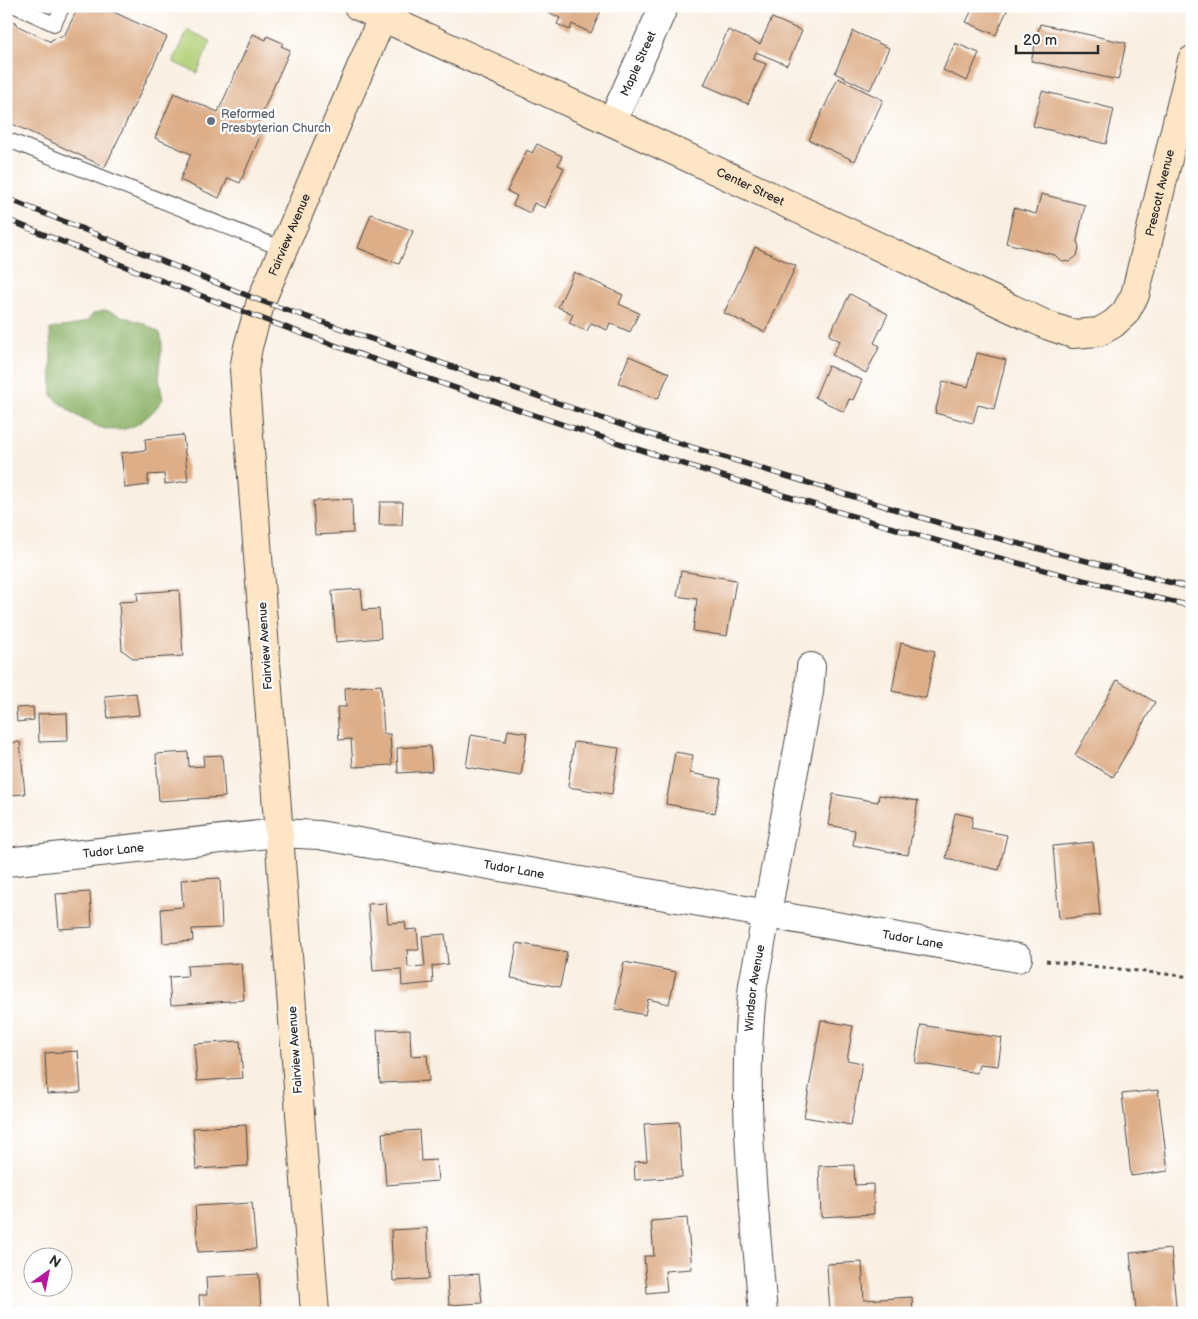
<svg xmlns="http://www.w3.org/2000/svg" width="1198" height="1319" font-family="'Balsamiq Sans',sans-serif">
	<rect width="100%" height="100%" fill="#fff"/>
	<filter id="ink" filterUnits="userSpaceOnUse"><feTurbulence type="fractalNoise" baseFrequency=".02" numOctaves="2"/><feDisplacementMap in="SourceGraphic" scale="10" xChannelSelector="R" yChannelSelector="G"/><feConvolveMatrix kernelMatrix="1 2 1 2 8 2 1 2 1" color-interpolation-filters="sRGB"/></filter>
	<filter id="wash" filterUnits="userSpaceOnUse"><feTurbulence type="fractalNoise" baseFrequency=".0096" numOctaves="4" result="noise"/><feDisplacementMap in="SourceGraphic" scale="20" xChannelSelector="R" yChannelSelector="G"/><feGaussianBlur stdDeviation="1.12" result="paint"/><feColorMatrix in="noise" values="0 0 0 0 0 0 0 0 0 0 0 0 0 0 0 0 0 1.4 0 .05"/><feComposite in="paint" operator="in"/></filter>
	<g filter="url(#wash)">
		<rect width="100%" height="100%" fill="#f9efe2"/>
		<polygon fill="#b0cf76" stroke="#6e7d50" points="188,30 211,41 197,73 173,62"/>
		<path fill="#8cb267" stroke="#5c6e49" d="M 105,310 L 145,324 L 160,333 C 165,345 159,358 159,372 C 159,381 161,390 163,399 C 127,450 91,430 52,396 L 50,329 L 75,325 L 87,321 L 93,314 Z"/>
		<g id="blocks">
			<g fill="#ddae88">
				<polygon points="79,6 101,6 167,37 105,167 6,121 6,18 17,23 16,25 51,42 51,40 64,35 64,36"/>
				<polygon points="541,6 603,6 591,33 572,24 570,30 557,24 560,18 540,8"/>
				<polygon points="974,6 1009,6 996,35 966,22"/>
				<polygon points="772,18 802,31 787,65 756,52 753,59 766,64 748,104 704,85 728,30 760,44"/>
				<polygon points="1040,24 1126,43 1118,80 1031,61"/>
				<polygon points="853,31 889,48 870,90 835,73"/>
				<polygon points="253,34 266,40 267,36 283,43 281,46 290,50 255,129 262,132 240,183 228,178 219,198 180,180 191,154 155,138 174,93 218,112"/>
				<polygon points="955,43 979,53 967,81 943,70"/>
				<polygon points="838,78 883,100 855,161 809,140"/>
				<polygon points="1042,91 1114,109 1106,144 1033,126"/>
				<polygon points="537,144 562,156 558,165 564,168 545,208 534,203 530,213 513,205 517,196 507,191 527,150 532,153"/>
				<polygon points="1041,194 1085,205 1077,241 1079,247 1077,256 1069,262 1060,260 1055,255 1006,243 1014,208 1036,214"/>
				<polygon points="371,214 413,231 399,264 358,248"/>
				<polygon points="755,247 796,266 765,332 724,313"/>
				<polygon points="574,272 623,295 619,304 639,313 630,332 610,323 607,330 591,323 587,331 569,323 573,314 558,307"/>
				<polygon points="850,294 888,314 874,343 880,346 866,373 832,355 840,341 829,335"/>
				<polygon points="977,353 1006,360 994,409 978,405 973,423 935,413 943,381 968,387"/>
				<polygon points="629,356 669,373 658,399 618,383"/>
				<polygon points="828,366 862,380 853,400 849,399 844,412 815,397"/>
				<polygon points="183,435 188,481 165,484 164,474 148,475 148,485 125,488 121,453 146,450 145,439"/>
				<polygon points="352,499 353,533 315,535 313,501"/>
				<polygon points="380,502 403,502 402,525 379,525"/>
				<polygon points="681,571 736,580 727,636 693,631 697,599 677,596"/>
				<polygon points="361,589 363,610 379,609 381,638 336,642 332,591"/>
				<polygon points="179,590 183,656 134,659 122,650 119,602 138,601 137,593"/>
				<polygon points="901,643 935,651 926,698 892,691"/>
				<polygon points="1117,680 1155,702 1113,777 1075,755"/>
				<polygon points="381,685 384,734 390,734 392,765 353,767 351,739 339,740 337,707 346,707 345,688"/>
				<polygon points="136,693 139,715 108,718 105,696"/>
				<polygon points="33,707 34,720 17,722 16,708"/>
				<polygon points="67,713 68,741 39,742 38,714"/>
				<polygon points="508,730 527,733 521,776 466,767 471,735 506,741"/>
				<polygon points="20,742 25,794 10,795 11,807 6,807 6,743"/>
				<polygon points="574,742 619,748 612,794 568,787"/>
				<polygon points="430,746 432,771 398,773 397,748"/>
				<polygon points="188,752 189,767 204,766 203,756 222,755 225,797 159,801 156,754"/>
				<polygon points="675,752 693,755 690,773 721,779 715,813 666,804"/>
				<polygon points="833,794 878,802 879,795 918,801 908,855 853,845 855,830 828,825"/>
				<polygon points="955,813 973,817 971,828 1007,835 999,870 946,858"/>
				<polygon points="1093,842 1100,915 1059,919 1053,846"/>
				<polygon points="220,878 222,928 192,929 193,941 163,943 161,909 183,907 181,880"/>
				<polygon points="90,892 92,927 59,929 56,894"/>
				<polygon points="386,903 388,923 405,922 406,930 417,929 419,950 407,950 408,967 425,966 422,936 445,934 448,964 432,966 433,983 402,986 401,969 373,971 368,904"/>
				<polygon points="517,943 567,952 560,987 511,978"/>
				<polygon points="624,962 676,972 669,1004 648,999 645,1015 615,1009"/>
				<polygon points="241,963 244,1000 171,1005 169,977 188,976 187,966"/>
				<polygon points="821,1020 853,1026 847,1060 862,1063 851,1125 804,1117"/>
				<polygon points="921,1025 1002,1038 998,1066 979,1064 977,1073 915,1063"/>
				<polygon points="410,1029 411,1056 427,1055 429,1081 380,1083 377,1030"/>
				<polygon points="240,1041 243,1078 197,1081 194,1044"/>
				<polygon points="78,1051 81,1092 47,1094 45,1053"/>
				<polygon points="1158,1090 1168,1171 1131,1176 1122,1094"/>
				<polygon points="679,1122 682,1177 635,1180 634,1162 647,1161 644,1124"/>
				<polygon points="246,1125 248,1166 196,1169 193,1128"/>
				<polygon points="419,1130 421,1161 436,1160 438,1181 386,1185 382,1133"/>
				<polygon points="854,1165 855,1185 873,1184 874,1214 821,1217 819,1166"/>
				<polygon points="252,1203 256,1249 198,1252 195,1206"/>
				<polygon points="687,1218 692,1269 665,1271 667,1291 647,1293 644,1256 654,1256 651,1221"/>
				<polygon points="427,1228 429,1279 393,1281 391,1230"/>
				<polygon points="1171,1249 1176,1306 1136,1309 1130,1253"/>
				<polygon points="862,1262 864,1300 912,1297 913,1313 830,1313 827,1264"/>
				<polygon points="259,1274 261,1313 200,1313 199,1295 207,1295 206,1277"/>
				<polygon points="479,1274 482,1303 449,1305 447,1276"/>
				<polygon points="493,1309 494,1313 463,1313 463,1310"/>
			</g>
		</g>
	</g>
	<g filter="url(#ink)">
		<use href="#blocks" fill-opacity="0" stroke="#4a4846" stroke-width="1"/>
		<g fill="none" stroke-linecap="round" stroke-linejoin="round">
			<g stroke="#4a4846" stroke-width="16">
				<g id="service">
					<polyline points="15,6 54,24 63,6"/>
					<polyline points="6,139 283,249"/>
				</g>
			</g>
			<g stroke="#4a4846" stroke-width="30">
				<g id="minor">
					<path id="s1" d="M 612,122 L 664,6"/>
					<path id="s2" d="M 278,833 L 319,835 L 1018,958"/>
					<path id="s3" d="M 763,1313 C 754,1203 740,1094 753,985 L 809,692 L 811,667"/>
				</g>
			</g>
			<g stroke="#4a4846" stroke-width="30">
				<g id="tertiary">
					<path id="s4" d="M 6,862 L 278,833"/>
				</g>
			</g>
			<g stroke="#4a4846" stroke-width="30">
				<g id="secondary">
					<path id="s5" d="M 358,6 L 612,122 L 1049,326 L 1073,334 L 1099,332 L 1113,324 L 1125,313 L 1135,295 L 1192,60"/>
					<path id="s6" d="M 315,1313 L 244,370 L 248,347 L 261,301 L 382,18"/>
				</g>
			</g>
			<polyline stroke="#4a4846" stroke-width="3" stroke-dasharray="4 4" stroke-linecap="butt" points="1046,961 1192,977"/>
			<use href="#service" stroke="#fff" stroke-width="14"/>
			<use href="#minor" stroke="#fff" stroke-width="28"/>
			<use href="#tertiary" stroke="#fff" stroke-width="28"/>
			<use href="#secondary" stroke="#fde5c5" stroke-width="28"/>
			<g stroke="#2b2b2b" stroke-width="5.5">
				<g id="rail">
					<polyline points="6,198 261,301 636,430 946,525 1192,588"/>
					<path d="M 6,219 C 246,317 491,404 738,481 C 888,528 1039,572 1192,606"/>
				</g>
			</g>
			<use href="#rail" stroke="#fff" stroke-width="4" stroke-dasharray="11" stroke-linecap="butt"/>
		</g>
	</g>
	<circle fill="#6b7280" stroke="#fff" stroke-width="2" cx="211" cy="121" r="5"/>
	<g text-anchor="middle" stroke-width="4.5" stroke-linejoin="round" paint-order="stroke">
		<g font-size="12" fill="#2b2b2b" stroke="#fff">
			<text dy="4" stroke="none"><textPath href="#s1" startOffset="64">Maple Street</textPath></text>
			<text dy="4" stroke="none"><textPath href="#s5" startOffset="432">Center Street</textPath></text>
			<text dy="4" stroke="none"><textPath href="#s5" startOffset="971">Prescott Avenue</textPath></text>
			<text dy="4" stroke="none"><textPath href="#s6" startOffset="1089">Fairview Avenue</textPath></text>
			<text transform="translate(265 646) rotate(-94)" y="4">Fairview Avenue</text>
			<text dy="4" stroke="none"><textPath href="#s4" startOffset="108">Tudor Lane</textPath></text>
			<text dy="4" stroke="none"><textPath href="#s2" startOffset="239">Tudor Lane</textPath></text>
			<text dy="4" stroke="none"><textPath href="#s2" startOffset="644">Tudor Lane</textPath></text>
			<text dy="4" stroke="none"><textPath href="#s3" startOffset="326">Windsor Avenue</textPath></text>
			<text transform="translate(295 1050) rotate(-94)" y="4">Fairview Avenue</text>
		</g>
		<g font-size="12" fill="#5b616d" stroke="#fff" text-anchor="start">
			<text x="221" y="118">Reformed<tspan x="221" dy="14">Presbyterian Church</tspan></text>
		</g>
	</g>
	<rect width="1198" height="1319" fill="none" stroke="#fff" stroke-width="25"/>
	<g transform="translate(48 1272) rotate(33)"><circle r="24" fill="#ffffff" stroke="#aaaaaa"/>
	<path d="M0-4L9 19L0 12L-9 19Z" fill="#b5179e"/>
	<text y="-8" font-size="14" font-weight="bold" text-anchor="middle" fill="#2b2b2b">N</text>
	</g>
	<path d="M1016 45v8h82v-8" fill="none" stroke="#2b2b2b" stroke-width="2.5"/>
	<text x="1023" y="45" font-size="15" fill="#2b2b2b" stroke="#ffffff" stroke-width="4" paint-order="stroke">20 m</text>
</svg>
